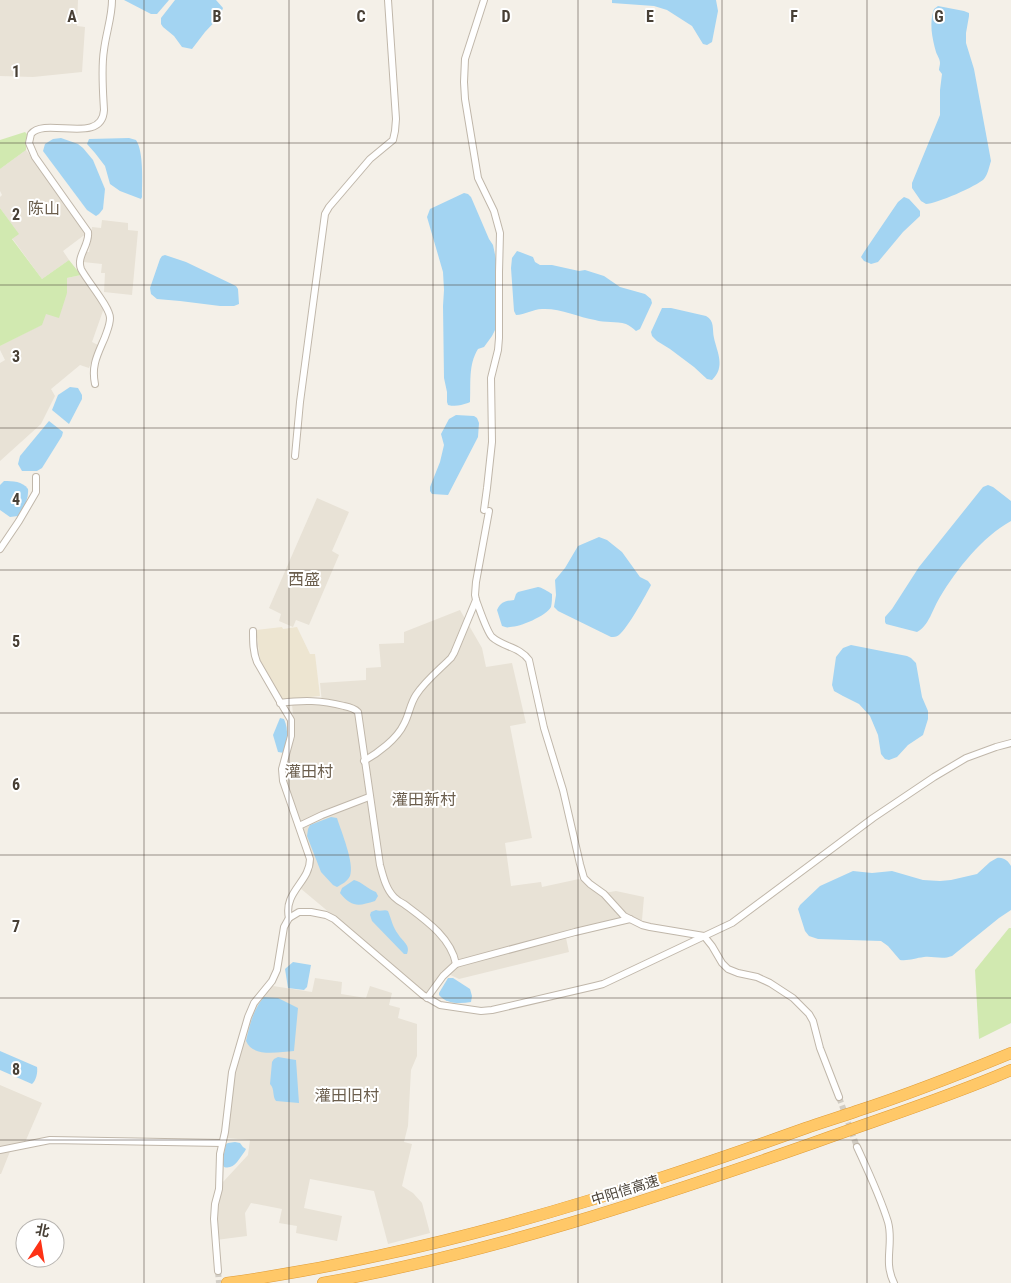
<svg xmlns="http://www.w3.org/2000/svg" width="1011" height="1283" font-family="'Roboto Condensed','Noto Sans SC',sans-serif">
	<rect width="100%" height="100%" fill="#f4f0e8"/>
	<g fill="#e8e2d6">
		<polygon points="0,0 78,0 77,26 85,27 82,72 33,77 0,76"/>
		<polygon points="26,150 87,233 63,251 69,260 42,279 12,238 18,233 0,208 0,197 2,195 0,191 0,169"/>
		<polygon points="102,220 128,223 128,230 138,231 132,295 104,292 105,273 101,273 102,264 83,262 84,252 89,252 92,227 101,228"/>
		<polygon points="81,275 104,308 92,342 98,345 89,368 80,365 51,389 55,396 41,424 0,461 0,363 5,360 0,350 0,346 41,325 45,314 67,293 67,278"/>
		<polygon points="317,498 349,512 332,551 339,555 309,625 296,620 293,627 279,621 281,614 269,608"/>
		<polygon points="460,610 482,648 486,667 512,663 526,723 510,726 532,838 505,843 511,886 541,882 542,887 579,879 598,894 616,891 644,897 642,920 566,938 569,952 459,979 442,971 427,994 300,888 313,869 312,858 301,821 287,789 285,767 295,737 292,704 322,703 320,683 366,680 366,668 381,667 379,644 404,643 404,632"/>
		<polygon points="315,978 342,982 341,994 366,998 370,986 392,993 389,1005 400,1008 398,1018 417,1024 417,1056 411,1070 408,1126 404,1142 412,1144 402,1186 413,1193 422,1203 430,1233 388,1244 374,1191 310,1179 304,1208 342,1216 337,1241 296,1233 297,1226 279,1223 282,1209 251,1203 245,1213 247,1236 216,1240 215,1211 223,1182 248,1155 250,1140 226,1138 234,1074 250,1016 258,1000 273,986 312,992"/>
		<polygon points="0,1085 42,1103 23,1147 11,1149 1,1174 0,1174"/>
	</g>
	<polygon fill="#ede5d1" points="282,627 283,629 297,627 310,654 315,654 320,696 281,700 261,666 256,630"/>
	<g fill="#d1e9b0">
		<polygon points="25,132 27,134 26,150 0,169 0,140"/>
		<polygon points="0,208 19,234 12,239 42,279 69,260 81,275 67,278 67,293 59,318 46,314 42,325 0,346"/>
		<polygon points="1009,928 1011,928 1011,1023 979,1039 975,970"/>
	</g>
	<g fill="#a3d4f2">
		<polygon points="124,0 169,0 157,14 151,14"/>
		<polygon points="175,0 216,0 223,8 220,16 205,32 192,49 182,47 174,36 163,27 161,24 161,18"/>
		<polygon points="612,0 716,0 718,11 712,42 707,45 703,44 692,26 667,10 654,6 612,3"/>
		<path d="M 938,6 L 964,11 L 969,13 L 969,16 L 966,33 L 966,43 L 974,69 L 991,161 C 989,167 988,174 984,179 C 977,186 936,204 926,204 L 921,201 L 912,188 L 912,183 L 940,115 L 940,90 L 942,74 L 939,70 C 939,68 940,65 940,63 C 940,59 937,55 936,52 C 932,37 929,23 934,9 Z"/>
		<polygon points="61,138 78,144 83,148 93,160 105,189 103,209 99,214 96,216 87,210 43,151 45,144 53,139"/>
		<path d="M 129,138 L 136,140 C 144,152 142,183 142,197 L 141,199 L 120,191 L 110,184 L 105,166 L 95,153 L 87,144 L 89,139 Z"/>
		<path d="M 464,193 L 468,194 L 471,197 L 489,239 L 493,245 L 496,259 L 495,330 L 492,336 L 484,347 L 478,349 C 468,365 471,384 470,402 L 468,403 C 461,405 456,407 448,405 L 447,402 L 447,392 L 444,378 L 443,306 L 444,290 L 443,272 L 427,217 L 430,209 Z"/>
		<polygon points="904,197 909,199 920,211 920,216 903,232 878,262 871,264 869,263 864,261 861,257 864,252 898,202"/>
		<path d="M 517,251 L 520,252 L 533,257 L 535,262 L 540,265 L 552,265 L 579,271 L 585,270 L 604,276 L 620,287 L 645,294 L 651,299 L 652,303 L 640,329 L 636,331 C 633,328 630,326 626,324 C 616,321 605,323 595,320 C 578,317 560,308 542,309 C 533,309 525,315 516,315 L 514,311 L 511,268 L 512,258 Z"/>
		<polygon points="165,255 186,262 236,286 238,289 239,304 234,306 220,306 180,301 157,299 151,294 150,288 160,259 162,256"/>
		<path d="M 662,308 L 671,308 L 706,316 C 715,321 712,329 714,338 C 717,352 726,367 712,380 L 707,379 L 694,367 L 670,349 L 657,341 L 652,336 L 651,332 Z"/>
		<polygon points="70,387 78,388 82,395 82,399 69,424 52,410 58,395"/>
		<polygon points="456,415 474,416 477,418 479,423 478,437 448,495 432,494 430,491 430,487 440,462 444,445 441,434 449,419"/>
		<polygon points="49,421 63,432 62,436 42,468 37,471 22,471 18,464 20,456"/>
		<path d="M 4,481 C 13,481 22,481 28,489 C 29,499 24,508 18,516 L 10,517 L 0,510 L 0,485 Z"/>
		<path d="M 988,485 L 993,487 L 1011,501 L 1011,521 C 982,537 957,569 940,597 C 933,608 929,626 917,632 L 886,624 L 885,622 L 885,617 L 892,609 L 919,567 L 983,487 Z"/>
		<path d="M 599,537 L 607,540 L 622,552 L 640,577 L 648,581 L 651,585 C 646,595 627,629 619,635 C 616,637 614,637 611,637 L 558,611 L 554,607 L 556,595 L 555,580 L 565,568 L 578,546 Z"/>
		<path d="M 538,587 C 541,587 549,592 552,594 C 552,598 552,603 551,607 C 546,616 520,627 510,627 C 506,628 506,627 502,626 L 497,610 C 501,601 506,601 514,600 L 516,594 L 518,592 Z"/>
		<polygon points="851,645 907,656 911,658 916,663 922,697 928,711 928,719 923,735 908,745 897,757 889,760 885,759 881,754 878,735 870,716 859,704 843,696 834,691 832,685 836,657 843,648"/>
		<path d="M 280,718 L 284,719 C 289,730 287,741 284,753 L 278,752 L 273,735 Z"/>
		<path d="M 331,817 L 337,818 C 341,831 355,864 350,876 C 347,882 342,884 337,887 L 333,885 L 321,872 L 307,836 L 308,829 L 310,825 Z"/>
		<path d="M 997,858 C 1004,857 1008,861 1011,866 L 1011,910 L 999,918 L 952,956 C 942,960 934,956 924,957 C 915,958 909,961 900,960 L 888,946 L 881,941 L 818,939 L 809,936 L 805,931 L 798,909 L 800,905 L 820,886 L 853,871 L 872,873 L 892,871 L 923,880 L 940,881 L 951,880 L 977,874 L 990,862 Z"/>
		<path d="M 354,880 C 362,882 368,889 376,892 L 378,896 L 375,901 C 359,906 352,908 340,893 L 342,888 Z"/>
		<path d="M 376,910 C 380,912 385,909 388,911 C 391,918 393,928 398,934 C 402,941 411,945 407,954 L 404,954 L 372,921 L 370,915 L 371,912 Z"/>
		<polygon points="293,962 311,965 307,987 304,990 288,988 285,969"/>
		<path d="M 448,978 L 453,978 L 470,989 L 472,996 L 471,1002 C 460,1004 446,1004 439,995 L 439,993 Z"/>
		<path d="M 264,997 L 278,998 L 298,1008 L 294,1051 C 279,1052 253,1058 246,1041 C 250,1024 253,1010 264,997 Z"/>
		<path d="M 0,1051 L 37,1067 C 38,1072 36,1081 32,1084 L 0,1070 Z"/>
		<path d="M 278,1057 L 296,1060 L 299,1103 L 276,1101 C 272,1096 275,1089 270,1084 L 272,1062 L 274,1059 Z"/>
		<path d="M 235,1142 L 240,1143 L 243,1147 L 246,1149 L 245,1151 C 239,1159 234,1170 224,1167 L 222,1163 L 226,1144 L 228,1143 Z"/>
	</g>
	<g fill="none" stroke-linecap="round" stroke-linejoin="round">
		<g stroke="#d2cdc4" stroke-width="6" stroke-dasharray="6 3" stroke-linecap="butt">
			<polyline points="839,1097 857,1147"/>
			<polyline points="218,1271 219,1283"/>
		</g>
		<g stroke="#c0b7aa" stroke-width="8">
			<g id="street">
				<polyline points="484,0 465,59 464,82 465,99 478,178 494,211 500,233 499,272 499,338 498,350 491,378 492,442 487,488 484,510"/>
				<path d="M 95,384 C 91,365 98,354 105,337 C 107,331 110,325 110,318 C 110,307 87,281 81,269 C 76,256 90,245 88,232 L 35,157 L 29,143 L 31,134 C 45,116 102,146 104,110 C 103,92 101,68 104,50 C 106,33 112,17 112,0"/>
				<polyline points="295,456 300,402 325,214 329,207 370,159 393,140 395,131 396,119 388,0"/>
				<path d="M 489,511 L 476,582 L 475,595 L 476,600 C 479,608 487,632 492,637 C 503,647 520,647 529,660 L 544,728 L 563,790 L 580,864 L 584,878 L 590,884 L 604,894 L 624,916 L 642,925 L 650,927 L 704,936 L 712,946 L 722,963 L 728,969 L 738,973 L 757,977 L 770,983 L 793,998 L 809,1014 L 813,1021 L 820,1048 L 839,1097"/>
				<polyline points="0,549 19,521 36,492 36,477"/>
				<path d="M 253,631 C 253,642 253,652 257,662 L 279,700 L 291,720 L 291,736 L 282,769 L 283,781 L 310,859 C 310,882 283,892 289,918"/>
				<path d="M 280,703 C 303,700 321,700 344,706 C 349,707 354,708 358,712 L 380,865 C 383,876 386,889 394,897 C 397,900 400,902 404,904 C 424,919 451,937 456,964"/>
				<path d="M 364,761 C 378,753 397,739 404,724 C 409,715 410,704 416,695 C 425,681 439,670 451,658 L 454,653 L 476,600"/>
				<polyline points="299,826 322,815 369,797"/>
				<polyline points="427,998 443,976 456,964 575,932 630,919"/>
				<path d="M 857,1147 C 868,1171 880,1196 888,1222 C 894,1244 883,1261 894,1283"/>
				<polyline points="0,1150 50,1140 222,1143"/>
				<polyline points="218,1271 214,1219 215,1204 219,1189 220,1154 225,1132 232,1072 248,1017 254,1003 272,981 277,970 284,927 289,918 299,912 311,912 326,915 334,919 423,995 440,1005 481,1011 492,1010 595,986 603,984 732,923 873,818 934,777 966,758 996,747 1011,743"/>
			</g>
		</g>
		<g stroke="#e09c36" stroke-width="12">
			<g id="highway">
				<path d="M 227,1283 C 277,1276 327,1267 377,1256 C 523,1225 666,1178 806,1128 C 823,1122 840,1117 857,1111 C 909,1094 960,1074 1011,1053"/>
				<path d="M 323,1283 C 491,1253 653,1199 813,1143 C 879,1119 946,1098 1011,1070"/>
			</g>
		</g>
		<use href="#street" stroke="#fff" stroke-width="6"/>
		<use href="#highway" stroke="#ffc868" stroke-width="11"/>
	</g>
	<path fill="none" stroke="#484036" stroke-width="1" stroke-opacity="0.55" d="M 144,0 L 144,1283M 289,0 L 289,1283M 433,0 L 433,1283M 578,0 L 578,1283M 722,0 L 722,1283M 867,0 L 867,1283M 0,143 L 1011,143M 0,285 L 1011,285M 0,428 L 1011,428M 0,570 L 1011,570M 0,713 L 1011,713M 0,855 L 1011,855M 0,998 L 1011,998M 0,1140 L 1011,1140"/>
	<g text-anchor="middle" stroke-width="4" stroke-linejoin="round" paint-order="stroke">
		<g font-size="14" fill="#484036" stroke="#fff">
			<text transform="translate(625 1190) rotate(-17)" y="5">中阳信高速</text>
		</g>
		<g font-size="16" fill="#6b5e4d" stroke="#fff">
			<text x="44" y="214">陈山</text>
			<text x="304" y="585">西盛</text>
			<text x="309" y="777">灌田村</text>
			<text x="424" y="805">灌田新村</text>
			<text x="347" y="1101">灌田旧村</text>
		</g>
	</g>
	<g font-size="16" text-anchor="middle" font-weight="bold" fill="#484036" stroke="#fff" stroke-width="4" stroke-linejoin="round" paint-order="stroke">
		<text x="72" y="22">A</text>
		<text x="217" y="22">B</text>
		<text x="361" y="22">C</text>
		<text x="506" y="22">D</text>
		<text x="650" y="22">E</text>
		<text x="794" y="22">F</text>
		<text x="939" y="22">G</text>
		<text x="16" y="77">1</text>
		<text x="16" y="220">2</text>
		<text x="16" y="362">3</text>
		<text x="16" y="505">4</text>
		<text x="16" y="647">5</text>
		<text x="16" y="790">6</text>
		<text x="16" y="932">7</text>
		<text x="16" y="1075">8</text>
	</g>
	<g transform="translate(40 1243) rotate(12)"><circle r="24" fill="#ffffff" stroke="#b6b3af"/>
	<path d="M0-4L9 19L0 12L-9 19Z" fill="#fd3216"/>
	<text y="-8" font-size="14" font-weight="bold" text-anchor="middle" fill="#484036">北</text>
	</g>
</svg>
